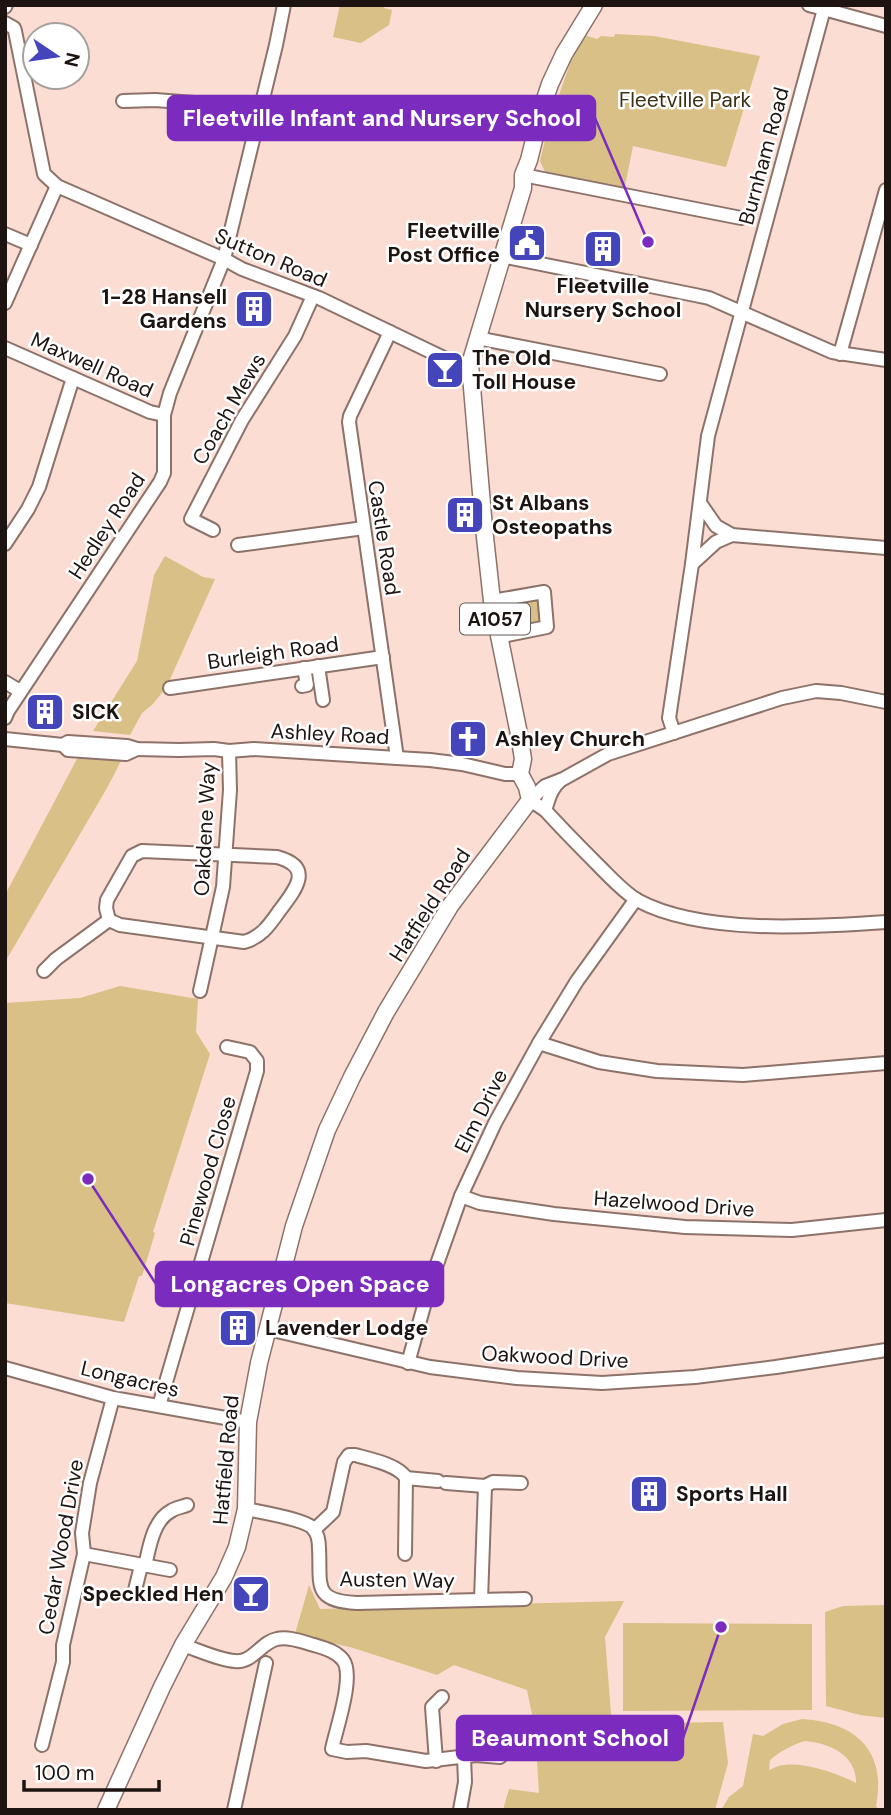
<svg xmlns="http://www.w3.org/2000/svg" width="891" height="1815" font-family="'DM Sans',sans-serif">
	<rect width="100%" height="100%" fill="#fbddd3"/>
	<g fill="#d8c087" fill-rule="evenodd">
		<polygon points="340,5 384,5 384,8 392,10 389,25 361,43 333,37"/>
		<polygon points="615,34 654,36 760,56 726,167 633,146 624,191 546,174 540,161 549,123 571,61 584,35 597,39 601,36 614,37"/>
		<polygon points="165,556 203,577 215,579 167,686 153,704 142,713 130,735 93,731 137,661 154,575"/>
		<polygon points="543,593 547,624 500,632 496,600"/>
		<polygon points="78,757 121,761 107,788 5,962 5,895"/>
		<polygon points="120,986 198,999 196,1032 210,1054 153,1232 155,1233 142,1276 139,1276 124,1322 5,1303 5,1003 80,998"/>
		<polygon points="309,1585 320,1609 624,1601 605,1637 612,1727 663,1723 723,1722 728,1763 715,1810 503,1810 509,1789 539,1793 535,1729 527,1690 454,1665 437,1675 353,1648 295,1634"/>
		<polygon points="886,1605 886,1718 860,1715 826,1706 825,1612 843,1606"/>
		<polygon points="623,1623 812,1624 812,1710 623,1711"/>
		<path d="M 802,1719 C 855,1722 887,1750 876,1806 L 879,1810 L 721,1810 L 729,1797 L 743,1786 L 753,1734 L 763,1736 L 783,1724 ZM 805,1741 C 829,1743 857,1755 856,1783 C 839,1774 805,1762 785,1765 C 779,1765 774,1768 769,1770 L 770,1760 C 781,1751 791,1745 805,1741 Z"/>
	</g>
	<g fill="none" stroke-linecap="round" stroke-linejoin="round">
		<g stroke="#8d726a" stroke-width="16">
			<g id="minor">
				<polyline points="809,5 886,26"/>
				<polyline points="5,7 6,5"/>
				<polyline points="5,23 14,28 15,31 44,174 57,186 224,259 242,269 319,298 448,360 470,364"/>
				<polyline points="123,101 155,100 195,103 258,118"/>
				<polyline points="523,175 741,218"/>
				<polyline points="5,234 31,245"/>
				<polyline points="501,256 695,295 709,298 832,352 886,360"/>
				<polyline points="5,303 57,186"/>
				<polyline points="390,332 350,416 349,422 397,758"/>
				<polyline points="477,338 660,374"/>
				<polyline points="5,348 150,412 164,415"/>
				<polyline points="840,354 886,190"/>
				<polyline points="700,503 716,526 732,535 886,548"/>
				<polyline points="213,530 191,519 242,420 295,336 313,296"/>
				<polyline points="5,544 28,509 39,487 73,378"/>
				<polyline points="238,545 364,528"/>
				<polyline points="692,564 716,542 732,535"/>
				<polyline points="492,601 544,592 547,627 498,637"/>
				<polyline points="318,666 323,700"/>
				<polyline points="5,682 20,691"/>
				<polyline points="302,686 307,685 304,668"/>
				<polyline points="170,688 383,657"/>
				<path d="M 886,702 L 841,693 L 816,691 L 782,698 L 608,754 L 563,779 L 545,786 L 530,800 L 545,810 C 563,830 582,849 601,868 C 612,879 624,892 637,900 C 701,935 815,927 886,922"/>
				<polyline points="5,718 8,711 160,482 164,473 164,415 170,393 224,259 276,45 284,5"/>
				<polyline points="674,733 669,718 692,564 708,436 824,9"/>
				<polyline points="5,739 63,745 68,742 127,746 137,749 179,750 214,749 229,751 254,749 397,758 430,760 462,764 505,774 520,774"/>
				<polyline points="63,745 68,750 126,754 137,749"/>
				<path d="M 545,810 C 549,799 551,788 561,780"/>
				<path d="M 142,851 L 277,857 C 314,867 296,889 280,910 C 270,924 262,937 244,942 L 120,925 L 109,920 L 106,908 L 107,900 L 132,856 Z"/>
				<polyline points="44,971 56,959 109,920"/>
				<polyline points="200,991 223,887 230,790 229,751"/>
				<polyline points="539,1043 599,1062 657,1071 743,1075 886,1063"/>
				<polyline points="461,1196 480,1203 554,1214 685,1227 792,1230 886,1220"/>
				<polyline points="268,1329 430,1367 517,1378 602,1383 695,1377 776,1367 886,1350"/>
				<polyline points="408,1363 431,1281 461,1196 495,1123 539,1043 577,981 636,899"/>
				<polyline points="5,1368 113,1398 248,1422"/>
				<polyline points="159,1406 257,1071 257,1061 250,1052 227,1047"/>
				<polyline points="406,1478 438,1481"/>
				<polyline points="446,1483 485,1486"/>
				<path d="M 246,1509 C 260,1512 304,1519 313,1528 C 318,1534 319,1541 319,1548 C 321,1585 312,1601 357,1603 L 525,1599"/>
				<path d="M 314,1530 L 333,1512 L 344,1462 L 349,1455 L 355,1455 C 370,1459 399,1465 406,1478 L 405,1554"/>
				<polyline points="84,1554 170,1570"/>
				<path d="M 145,1566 C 149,1549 153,1520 171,1511 C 175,1508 182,1507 187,1505"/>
				<polyline points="134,1594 141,1566"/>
				<polyline points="481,1600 485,1486 493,1482 521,1483"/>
				<path d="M 183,1645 C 198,1650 219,1660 235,1661 C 253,1663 261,1642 277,1639 C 288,1636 303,1642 314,1645 C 324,1648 336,1651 343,1660 C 355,1676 336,1729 332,1749 L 347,1752 L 366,1751 L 426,1761 L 476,1755 L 500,1757"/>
				<polyline points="42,1745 63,1662 63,1645 84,1554 82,1533 90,1483 113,1398"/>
				<polyline points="436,1761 432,1707 442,1697"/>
				<polyline points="234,1810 266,1663"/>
				<polyline points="460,1810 465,1782 464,1757"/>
			</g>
		</g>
		<g stroke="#8d726a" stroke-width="19">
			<polyline id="major" points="106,1810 162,1687 183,1645 224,1577 237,1547 246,1509 248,1422 259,1363 294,1226 327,1130 352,1077 386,1012 450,906 530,800 527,787 520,774 523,759 519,734 492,601 484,528 470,364 523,188 523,175 529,160 542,108 550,84 564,54 594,5"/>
		</g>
		<use href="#minor" stroke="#fff" stroke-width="12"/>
		<use href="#major" stroke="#fff" stroke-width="16"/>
	</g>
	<defs>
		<g id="civic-square" transform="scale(2.0125)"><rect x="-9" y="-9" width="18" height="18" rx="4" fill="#4545bb" stroke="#fff"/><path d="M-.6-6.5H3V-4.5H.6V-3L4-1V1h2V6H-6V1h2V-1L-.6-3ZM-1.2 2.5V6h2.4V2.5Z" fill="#fff"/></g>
		<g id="building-square" transform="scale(2.0125)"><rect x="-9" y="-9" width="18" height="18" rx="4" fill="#4545bb" stroke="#fff"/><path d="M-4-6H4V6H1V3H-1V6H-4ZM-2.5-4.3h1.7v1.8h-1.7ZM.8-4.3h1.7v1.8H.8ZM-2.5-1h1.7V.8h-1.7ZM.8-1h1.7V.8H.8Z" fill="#fff"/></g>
		<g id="bar-square" transform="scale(2.0125)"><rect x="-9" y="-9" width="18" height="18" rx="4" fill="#4545bb" stroke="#fff"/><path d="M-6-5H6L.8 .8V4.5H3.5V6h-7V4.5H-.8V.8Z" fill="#fff"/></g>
		<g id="church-square" transform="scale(2.0125)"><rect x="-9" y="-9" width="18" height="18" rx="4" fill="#4545bb" stroke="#fff"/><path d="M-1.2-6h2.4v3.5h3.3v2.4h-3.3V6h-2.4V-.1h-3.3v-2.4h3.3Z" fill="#fff"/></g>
	</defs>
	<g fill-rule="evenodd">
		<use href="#civic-square" x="527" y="243"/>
		<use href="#building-square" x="603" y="249"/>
		<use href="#building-square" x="254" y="309"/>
		<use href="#bar-square" x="445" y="370"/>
		<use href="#building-square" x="465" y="515"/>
		<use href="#building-square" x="45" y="712"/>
		<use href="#church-square" x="468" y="739"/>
		<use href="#building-square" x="238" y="1328"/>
		<use href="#building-square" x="649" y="1494"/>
		<use href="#bar-square" x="251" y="1594"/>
	</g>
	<g text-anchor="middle" stroke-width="5" stroke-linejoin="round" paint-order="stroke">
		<rect fill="#fff" stroke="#615a58" stroke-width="2" x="460" y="603.5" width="70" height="31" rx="5"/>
		<g font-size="19" font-weight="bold" fill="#1d1310">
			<text x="495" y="626">A1057</text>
		</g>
		<g font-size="21" fill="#3c3012" stroke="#fff">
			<text x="685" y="107">Fleetville Park</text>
		</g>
		<g font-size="21" fill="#1d1310" stroke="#fff">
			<text transform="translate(764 156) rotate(-75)" y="7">Burnham Road</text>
			<text transform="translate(271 258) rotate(23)" y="7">Sutton Road</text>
			<text transform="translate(92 365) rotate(24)" y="7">Maxwell Road</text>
			<text transform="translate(229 409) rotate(-60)" y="7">Coach Mews</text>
			<text transform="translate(107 526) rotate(-57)" y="7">Hedley Road</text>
			<text transform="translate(384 538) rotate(81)" y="7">Castle Road</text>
			<text transform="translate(273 653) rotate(-8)" y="7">Burleigh Road</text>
			<text transform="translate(330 734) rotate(3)" y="7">Ashley Road</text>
			<text transform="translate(205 829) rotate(-87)" y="7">Oakdene Way</text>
			<text transform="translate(430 905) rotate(-57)" y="7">Hatfield Road</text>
			<text transform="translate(481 1111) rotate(-63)" y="7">Elm Drive</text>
			<text transform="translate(208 1171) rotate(-74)" y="7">Pinewood Close</text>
			<text transform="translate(674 1204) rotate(4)" y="7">Hazelwood Drive</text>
			<text transform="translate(555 1357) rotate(3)" y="7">Oakwood Drive</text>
			<text transform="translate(130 1379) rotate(13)" y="7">Longacres</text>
			<text transform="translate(226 1460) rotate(-85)" y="7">Hatfield Road</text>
			<text transform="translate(61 1547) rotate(-80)" y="7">Cedar Wood Drive</text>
			<text transform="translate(397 1580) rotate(1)" y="7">Austen Way</text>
		</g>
		<g font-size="21" font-weight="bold" fill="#1d1310" stroke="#fff" text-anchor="start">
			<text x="500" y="238" text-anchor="end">Fleetville<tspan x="500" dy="24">Post Office</tspan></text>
			<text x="603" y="293" text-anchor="middle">Fleetville<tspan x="603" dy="24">Nursery School</tspan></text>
			<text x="227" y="304" text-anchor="end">1-28 Hansell<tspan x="227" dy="24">Gardens</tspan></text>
			<text x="472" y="365">The Old<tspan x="472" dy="24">Toll House</tspan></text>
			<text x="492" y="510">St Albans<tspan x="492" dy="24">Osteopaths</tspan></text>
			<text x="72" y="719">SICK</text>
			<text x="495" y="746">Ashley Church</text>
			<text x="265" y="1335">Lavender Lodge</text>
			<text x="676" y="1501">Sports Hall</text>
			<text x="224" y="1601" text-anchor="end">Speckled Hen</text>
		</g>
	</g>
	<path fill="none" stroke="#7b2cbf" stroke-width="2.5" d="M648 242L595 118M88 1179L156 1284M721 1627L683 1738"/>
	<g fill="#7b2cbf" stroke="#fff" stroke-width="2.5">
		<circle cx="648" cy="242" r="7"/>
		<circle cx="88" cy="1179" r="7"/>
		<circle cx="721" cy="1627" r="7"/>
	</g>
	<g fill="#7b2cbf" stroke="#7b2cbf" stroke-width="2.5">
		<rect x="168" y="96" width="427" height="44" rx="7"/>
		<rect x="156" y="1262" width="287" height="44" rx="7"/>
		<rect x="457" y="1716" width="226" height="44" rx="7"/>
	</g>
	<g font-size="23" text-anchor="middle" font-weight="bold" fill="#fff">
		<text x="382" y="126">Fleetville Infant and Nursery School</text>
		<text x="300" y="1292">Longacres Open Space</text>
		<text x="570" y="1746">Beaumont School</text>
	</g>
	<rect width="891" height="1815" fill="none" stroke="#1d1310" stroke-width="14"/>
	<g transform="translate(56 56) rotate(103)"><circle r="33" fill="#ffffff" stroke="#a5a19f" stroke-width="2"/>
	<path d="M0-5L12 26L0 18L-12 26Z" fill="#4545bb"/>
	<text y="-10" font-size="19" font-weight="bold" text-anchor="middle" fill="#1d1310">N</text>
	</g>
	<path d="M24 1780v10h135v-10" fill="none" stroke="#1d1310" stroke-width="3.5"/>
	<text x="35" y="1780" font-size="21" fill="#1d1310" stroke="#ffffff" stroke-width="5" paint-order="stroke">100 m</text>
</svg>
